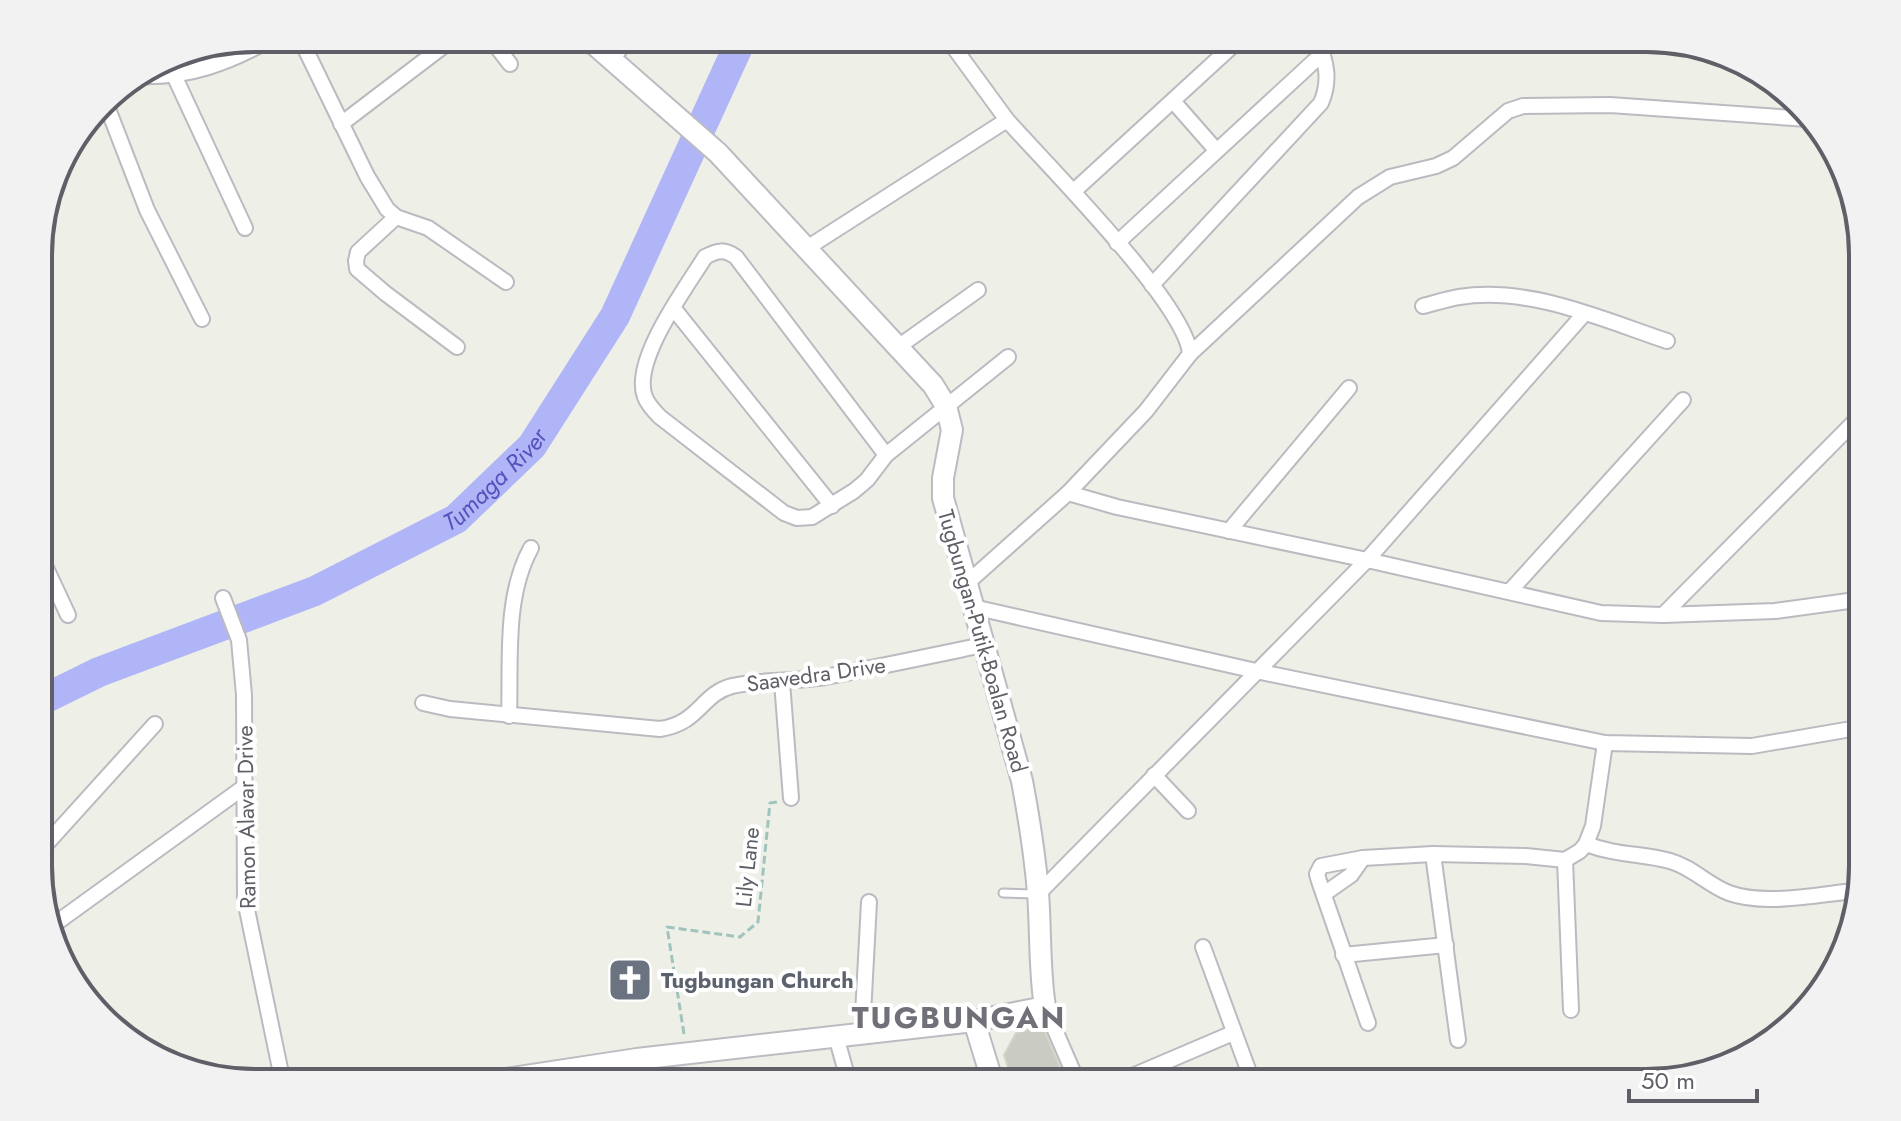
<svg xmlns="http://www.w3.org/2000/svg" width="1901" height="1121" font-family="Jost,sans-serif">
	<rect width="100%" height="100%" fill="#eef0e8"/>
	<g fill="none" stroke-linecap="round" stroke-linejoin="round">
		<path stroke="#b0b5f8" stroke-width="30" id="s1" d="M 40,701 L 99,672 L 315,591 L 456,519 L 532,446 L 615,316 L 742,38"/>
	</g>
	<polygon fill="#caccc4" stroke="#d2d4c7" stroke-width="2" points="1042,1026 1067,1083 1013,1083 1004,1055 1016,1033"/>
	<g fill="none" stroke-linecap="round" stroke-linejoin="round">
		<g stroke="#bbbac0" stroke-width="11">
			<polyline id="service" points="1003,893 1036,894"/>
		</g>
		<g stroke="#bbbac0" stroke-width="18">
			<g id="minor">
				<polyline points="300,38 367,176 387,209 396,217 358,252 356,261 357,269 385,293 457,347"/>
				<polyline points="490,38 510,64"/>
				<polyline points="166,58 245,228"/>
				<polyline points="611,60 629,38"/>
				<polyline points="105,101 147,210 202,319"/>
				<polyline points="1173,101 1216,150"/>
				<polyline points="341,124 454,38"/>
				<polyline points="1074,191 1241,38"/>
				<polyline points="396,217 428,228 506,282"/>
				<polyline points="1117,243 1323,53"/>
				<polyline points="807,248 1007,120 947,38"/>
				<path d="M 1152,285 L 1321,103 C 1331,80 1326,61 1317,38"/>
				<path d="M 1423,306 C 1435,303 1447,299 1459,297 C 1530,286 1601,319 1667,341"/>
				<polyline points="674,309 832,506"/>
				<polyline points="898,347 978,290"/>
				<polyline points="1190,354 1358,197 1390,177 1436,166 1453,158 1508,111 1523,106 1610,105 1807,119"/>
				<path d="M 886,455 L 736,257 C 724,249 718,250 705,257 C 686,288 631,361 645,397 C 648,405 654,411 660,417 L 784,513 L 797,518 L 812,517 L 854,491 L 867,480 L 886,455 L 1008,357"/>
				<polyline points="1068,493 1117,507 1367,560 1601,613 1663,615 1775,611 1863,599"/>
				<polyline points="1229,531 1349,388"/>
				<polyline points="40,555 68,615"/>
				<path d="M 966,584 L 1068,493 L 1146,411 L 1190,354 C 1186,304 1045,163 1007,120"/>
				<polyline points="1510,591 1683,400"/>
				<polyline points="223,598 239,640 244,695 245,900 283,1083"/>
				<polyline points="973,607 1256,671 1605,743 1752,746 1863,727"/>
				<polyline points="1663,615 1863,413"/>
				<polyline points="782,682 791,798"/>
				<path d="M 423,703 L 450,709 L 660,729 C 700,723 701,694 732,686 C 762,679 794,682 825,677 C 878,667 930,656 983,645"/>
				<path d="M 509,716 C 511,661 504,597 531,548"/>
				<polyline points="1154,775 1188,811"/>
				<path d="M 1586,844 C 1618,856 1641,853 1670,861 C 1692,867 1708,885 1729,893 C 1762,905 1811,896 1845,892"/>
				<polyline points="40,851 155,724"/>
				<polyline points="1433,854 1458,1040"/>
				<polyline points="1565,860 1571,1010"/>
				<polyline points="1038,894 1367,560 1584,314"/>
				<polyline points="1324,894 1351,875 1363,858"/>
				<polyline points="52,926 244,787"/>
				<polyline points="1203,947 1253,1083"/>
				<polyline points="1343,955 1446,945"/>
				<polyline points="1045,1007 1078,1083"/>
				<polyline points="1368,1023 1319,881 1317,874 1321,866 1363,858 1433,854 1526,856 1565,860 1580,851 1586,844 1593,826 1605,743"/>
				<polyline points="862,1033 869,902"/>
				<polyline points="836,1036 849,1083"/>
				<polyline points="637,1059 643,1083"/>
				<polyline points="1116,1083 1233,1033"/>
			</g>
		</g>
		<g stroke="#bbbac0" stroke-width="22">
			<path id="tertiary" d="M 140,74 C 188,76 228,61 269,38"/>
		</g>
		<g stroke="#bcbbc2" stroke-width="24">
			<g id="secondary">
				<polyline points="974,1021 993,1083"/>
				<path d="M 479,1083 L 637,1059 L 974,1021 L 1045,1007 C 1039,969 1041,932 1038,893 C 1035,856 1029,818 1022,781 L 943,498 L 943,478 L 952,430 L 946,406 L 933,385 L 718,153 L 587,38"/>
			</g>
		</g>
		<polyline stroke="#a0c4bd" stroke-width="3" stroke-dasharray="8 4" stroke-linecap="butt" points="684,1034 667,927 740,937 758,922 770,803 777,802"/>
		<use href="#service" stroke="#fff" stroke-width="7"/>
		<use href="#minor" stroke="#fff" stroke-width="14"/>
		<use href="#tertiary" stroke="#fff" stroke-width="18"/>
		<use href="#secondary" stroke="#fff" stroke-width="20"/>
	</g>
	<defs>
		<g id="church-square" transform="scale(2.3)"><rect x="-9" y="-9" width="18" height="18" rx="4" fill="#6b7280" stroke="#fff"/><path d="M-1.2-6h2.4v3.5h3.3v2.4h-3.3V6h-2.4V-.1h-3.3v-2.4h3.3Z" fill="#fff"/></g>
	</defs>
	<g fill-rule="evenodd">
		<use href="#church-square" x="630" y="980"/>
	</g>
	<g text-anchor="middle" stroke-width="8" stroke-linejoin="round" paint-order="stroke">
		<g font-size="22" fill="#605f67" stroke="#fff">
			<text transform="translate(983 641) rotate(74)" y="8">Tugbungan-Putik-Boalan Road</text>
			<text transform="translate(816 674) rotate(-8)" y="8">Saavedra Drive</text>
			<text transform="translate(246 817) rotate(-91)" y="8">Ramon Alavar Drive</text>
			<text transform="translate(747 867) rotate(-84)" y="8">Lily Lane</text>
		</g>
		<g font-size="22" font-weight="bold" fill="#5b616d" stroke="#fff" text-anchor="start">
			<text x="661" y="988">Tugbungan Church</text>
		</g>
		<g font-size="24" font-style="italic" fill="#5453bb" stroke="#fff">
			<text dy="8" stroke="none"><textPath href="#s1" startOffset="510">Tumaga River</textPath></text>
		</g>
		<g font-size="30" font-weight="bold" letter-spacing="2" fill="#707079" stroke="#fff">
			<text x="959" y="1028">TUGBUNGAN</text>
		</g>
	</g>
	<path d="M0 0H1901V1121H0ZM255 52H1646A203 203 0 0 1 1849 255V866A203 203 0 0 1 1646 1069H255A203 203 0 0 1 52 866V255A203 203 0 0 1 255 52Z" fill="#f2f2f3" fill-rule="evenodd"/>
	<path fill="none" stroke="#605f67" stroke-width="4" d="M255 52H1646A203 203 0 0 1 1849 255V866A203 203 0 0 1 1646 1069H255A203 203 0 0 1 52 866V255A203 203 0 0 1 255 52Z"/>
	<path d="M1629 1089v12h128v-12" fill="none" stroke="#605f67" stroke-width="4"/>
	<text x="1641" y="1089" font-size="24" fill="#605f67" stroke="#ffffff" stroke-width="6" paint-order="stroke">50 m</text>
</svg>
